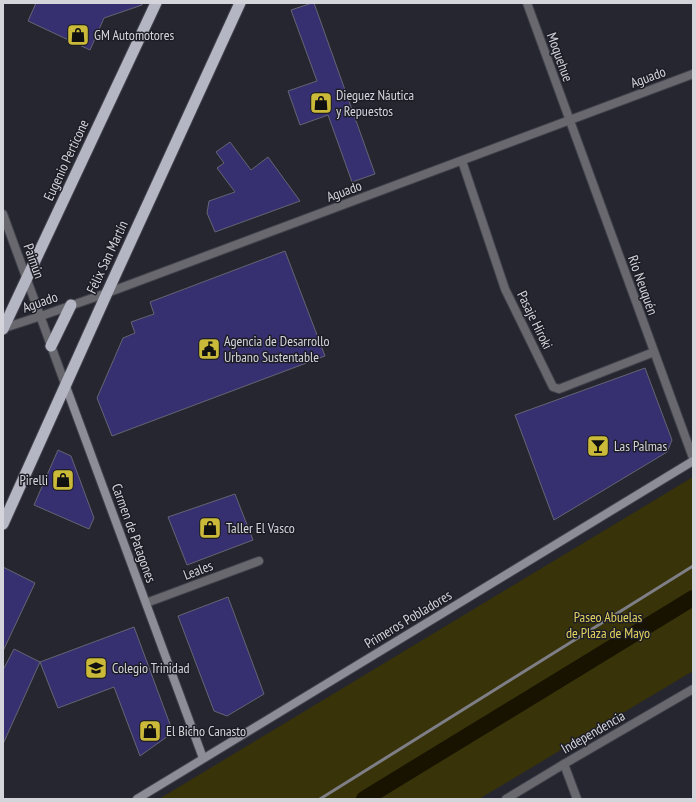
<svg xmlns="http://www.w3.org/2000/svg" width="696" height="802" font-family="'PT Sans Narrow',sans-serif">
	<rect width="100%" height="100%" fill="#262631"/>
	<polygon fill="#383308" points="693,477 693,671 479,799 159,799"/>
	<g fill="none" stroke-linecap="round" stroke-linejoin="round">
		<polyline stroke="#171300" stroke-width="16" points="364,799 693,598"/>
	</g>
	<g fill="#363071" stroke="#646571">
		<polygon points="36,3 142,3 142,5 104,18 90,50 28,21"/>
		<polygon points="312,3 314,3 375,174 352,182 328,115 300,125 288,91 317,81 291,10"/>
		<polygon points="230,142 251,170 268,157 300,201 215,232 207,213 209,201 235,192 217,168 224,163 216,152"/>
		<polygon points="285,251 325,356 112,436 97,398 123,338 135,333 131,322 154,314 150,302"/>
		<polygon points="645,368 672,440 667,452 554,520 515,415"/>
		<polygon points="58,450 71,456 94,518 89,529 34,505"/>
		<polygon points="235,494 253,540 187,565 168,517"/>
		<polygon points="3,567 35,583 3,651"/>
		<polygon points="228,597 264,694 227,716 214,711 178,616"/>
		<polygon points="134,627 171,727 168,736 140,756 114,687 58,708 40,662"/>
		<polygon points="14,649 40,662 3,744 3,670"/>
	</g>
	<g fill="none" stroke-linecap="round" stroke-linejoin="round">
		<g stroke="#42424c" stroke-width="10">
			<g id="minor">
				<polyline points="527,3 693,458"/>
				<polyline points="462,161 505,289 553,387 559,389 654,352"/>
				<polyline points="146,603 259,561"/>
				<polyline points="564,764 577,799"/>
			</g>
		</g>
		<g stroke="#42424c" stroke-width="10">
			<g id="tertiary">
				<polyline points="3,214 65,384"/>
				<polyline points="4,328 41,316 107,293 693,74"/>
				<polyline points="506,799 564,764 693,689"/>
			</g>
		</g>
		<g stroke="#42424c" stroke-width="10">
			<g id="secondary">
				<polyline points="65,384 203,758"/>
				<polyline points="137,799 693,461"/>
			</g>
		</g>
		<g stroke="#42424c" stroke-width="13">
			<g id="trunk">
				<polyline points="3,329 156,3"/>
				<polyline points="51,346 71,305"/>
				<polyline points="3,524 107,293 240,3"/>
			</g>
		</g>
		<use href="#minor" stroke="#68686e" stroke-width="8"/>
		<use href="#tertiary" stroke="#68686e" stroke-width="8"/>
		<use href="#secondary" stroke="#8c8d96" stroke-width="8"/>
		<use href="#trunk" stroke="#b5b6c3" stroke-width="11"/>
		<polyline stroke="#7e7e87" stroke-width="3" points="320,799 693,566"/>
	</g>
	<defs>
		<g id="shop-square" transform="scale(1.15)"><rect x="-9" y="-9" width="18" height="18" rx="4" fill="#cbba39" stroke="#1d1d27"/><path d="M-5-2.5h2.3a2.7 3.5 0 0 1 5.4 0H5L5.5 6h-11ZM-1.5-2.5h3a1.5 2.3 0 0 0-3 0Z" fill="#111"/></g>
		<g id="civic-square" transform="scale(1.15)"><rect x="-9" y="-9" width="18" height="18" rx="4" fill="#cbba39" stroke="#1d1d27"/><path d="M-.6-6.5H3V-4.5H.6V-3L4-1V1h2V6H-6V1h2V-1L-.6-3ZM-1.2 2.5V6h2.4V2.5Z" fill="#111"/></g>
		<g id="bar-square" transform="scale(1.15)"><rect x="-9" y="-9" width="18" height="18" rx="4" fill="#cbba39" stroke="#1d1d27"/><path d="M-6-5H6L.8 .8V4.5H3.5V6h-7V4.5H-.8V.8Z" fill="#111"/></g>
		<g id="school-square" transform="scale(1.15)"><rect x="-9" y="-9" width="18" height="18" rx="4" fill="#cbba39" stroke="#1d1d27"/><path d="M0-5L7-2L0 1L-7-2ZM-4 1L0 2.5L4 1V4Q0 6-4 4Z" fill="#111"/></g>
	</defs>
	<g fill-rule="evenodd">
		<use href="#shop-square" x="78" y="35"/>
		<use href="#shop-square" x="321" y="103"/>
		<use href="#civic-square" x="209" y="349"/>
		<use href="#bar-square" x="598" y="446"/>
		<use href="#shop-square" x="63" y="480"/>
		<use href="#shop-square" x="210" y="528"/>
		<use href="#school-square" x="96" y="668"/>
		<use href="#shop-square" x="150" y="731"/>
	</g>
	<g text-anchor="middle" stroke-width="3" stroke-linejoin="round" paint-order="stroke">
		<g font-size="14" fill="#d4d4db" stroke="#1d1d27" text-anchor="start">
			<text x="94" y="40">GM Automotores</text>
			<text x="336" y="100">Dieguez Náutica<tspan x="336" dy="16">y Repuestos</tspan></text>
			<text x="224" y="346">Agencia de Desarrollo<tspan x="224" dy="16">Urbano Sustentable</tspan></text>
			<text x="614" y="451">Las Palmas</text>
			<text x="48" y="485" text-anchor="end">Pirelli</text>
			<text x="226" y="533">Taller El Vasco</text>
			<text x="112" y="673">Colegio Trinidad</text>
			<text x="166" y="736">El Bicho Canasto</text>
		</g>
		<g font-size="14" fill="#d4d4db" stroke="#1d1d27">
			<text transform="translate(560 57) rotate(70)" y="5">Moquehue</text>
			<text transform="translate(648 77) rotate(-20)" y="5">Aguado</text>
			<text transform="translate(66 160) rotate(-65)" y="5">Eugenio Perticone</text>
			<text transform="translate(344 191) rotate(-20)" y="5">Aguado</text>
			<text transform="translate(107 257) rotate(-65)" y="5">Félix San Martín</text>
			<text transform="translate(34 261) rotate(70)" y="5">Paimún</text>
			<text transform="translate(643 285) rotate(70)" y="5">Río Neuquén</text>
			<text transform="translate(40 302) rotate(-19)" y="5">Aguado</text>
			<text transform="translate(535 320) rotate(64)" y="5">Pasaje Hiroki</text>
			<text transform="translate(134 533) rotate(70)" y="5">Carmen de Patagones</text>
			<text transform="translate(198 570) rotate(-21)" y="5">Leales</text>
			<text transform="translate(408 619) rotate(-31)" y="5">Primeros Pobladores</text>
			<text transform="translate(593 732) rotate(-30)" y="5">Independencia</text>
		</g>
		<g font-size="14" fill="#e4d35e" stroke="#1d1d27">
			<text x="608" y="622">Paseo Abuelas<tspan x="608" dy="16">de Plaza de Mayo</tspan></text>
		</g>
	</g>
	<rect width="696" height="802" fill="none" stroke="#d4d4db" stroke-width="8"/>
</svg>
